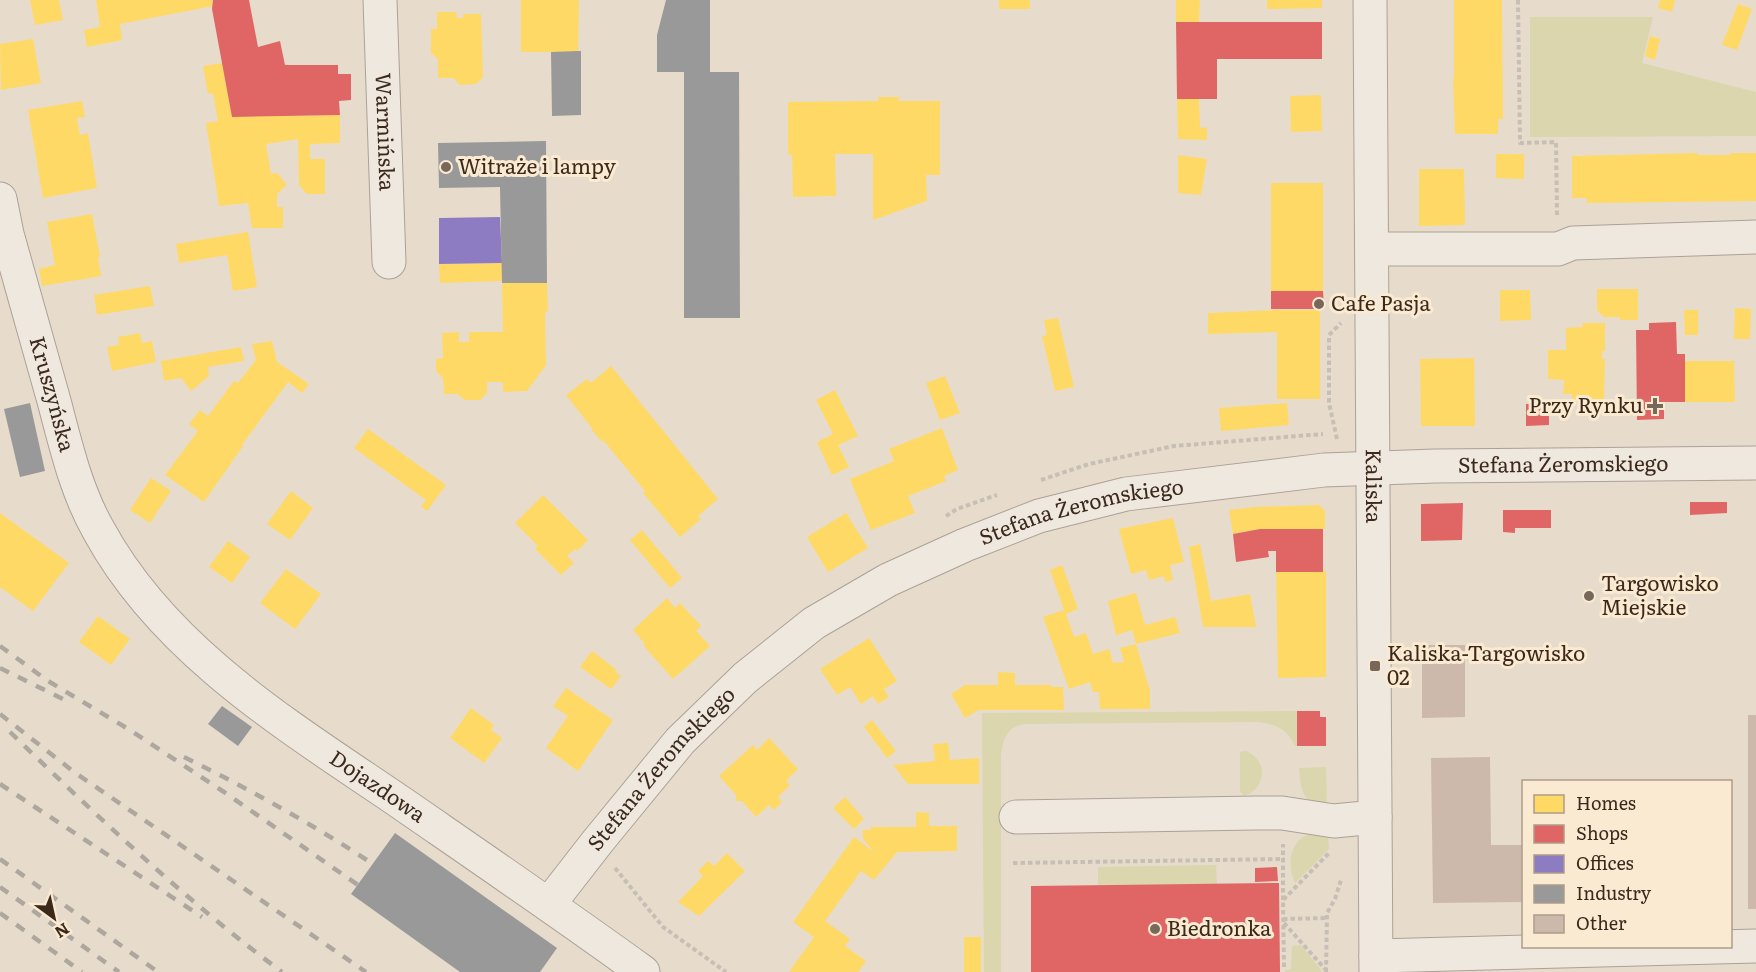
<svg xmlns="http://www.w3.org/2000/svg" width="1756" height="972" font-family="Literata,serif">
	<rect width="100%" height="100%" fill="#e7dccc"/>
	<g fill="#dbd6ad">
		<polygon points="1530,17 1653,17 1642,63 1756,92 1756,136 1530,137"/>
		<path d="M 1297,711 L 1297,746 L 1295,746 C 1287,729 1277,725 1259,722 L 1026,724 C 1006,726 1003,740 1001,757 L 1001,972 L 984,972 L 982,713 Z"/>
		<path d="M 1246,751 C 1268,760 1267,788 1244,796 L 1240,791 L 1240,752 Z"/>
		<path d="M 1326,767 L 1327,806 C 1302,803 1301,791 1299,768 Z"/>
		<path d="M 1314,833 L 1328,833 L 1329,849 L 1295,883 C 1286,864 1290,837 1314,833 Z"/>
		<polygon points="1216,865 1217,884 1098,885 1098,867"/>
		<polygon points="1301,945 1321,970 1321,972 1285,972 1285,970 1291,969 1292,946"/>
	</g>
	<g fill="#ffd966">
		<polygon points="30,0 59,0 63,20 35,25"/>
		<polygon points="96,0 212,0 213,6 120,24 122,40 87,47 84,30 100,27"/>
		<polygon points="521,0 579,0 578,52 521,52"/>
		<rect x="999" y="0" width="31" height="9"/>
		<polygon points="1176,0 1200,0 1199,22 1176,22"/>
		<polygon points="1267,0 1322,0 1322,8 1267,9"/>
		<polygon points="1454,0 1502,0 1503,119 1498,119 1498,134 1455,134 1453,78 1454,78"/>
		<polygon points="1660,0 1675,0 1672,12 1658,8"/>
		<polygon points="1738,4 1752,9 1737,50 1722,45"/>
		<polygon points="437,12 456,12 457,18 463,18 463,14 481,14 483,77 476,84 460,85 453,78 438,78 438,59 431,53 431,29 437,29"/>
		<polygon points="1650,36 1660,39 1655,60 1645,56"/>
		<polygon points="33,39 41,83 1,90 0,44"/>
		<polygon points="222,63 232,117 340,115 340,143 310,144 310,159 325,159 325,194 307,194 299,185 298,139 266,144 271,174 277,173 287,185 277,194 277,207 283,207 283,228 252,228 248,203 219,206 206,123 218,121 213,93 208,94 203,66"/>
		<polygon points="1321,95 1322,131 1291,132 1290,96"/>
		<polygon points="878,97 899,97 899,101 940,101 940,175 926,175 927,201 873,220 873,154 835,154 836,196 793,197 792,155 788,154 788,102 879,101"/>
		<polygon points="1177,99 1199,99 1200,128 1207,127 1207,140 1178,139"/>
		<polygon points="82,101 85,117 77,118 80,135 88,133 97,188 43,198 28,110"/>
		<polygon points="1697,153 1698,155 1730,155 1730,153 1756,153 1756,201 1587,203 1587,198 1572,198 1572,156"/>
		<polygon points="1496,154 1524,154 1524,179 1496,178"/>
		<polygon points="1178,155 1207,159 1201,195 1178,193"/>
		<polygon points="1419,169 1464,169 1465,225 1419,226"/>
		<rect x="1271" y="183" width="52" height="108"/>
		<polygon points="92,214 100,257 98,258 101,276 42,286 39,269 55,265 47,222"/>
		<polygon points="248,232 257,287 233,291 227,255 179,263 176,244"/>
		<polygon points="502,263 502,281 440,283 439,264"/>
		<polygon points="502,283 547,283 548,312 545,311 546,365 527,391 503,392 503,382 487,382 487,393 480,400 465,400 457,394 444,394 443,378 436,371 436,359 443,358 442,333 459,332 459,342 469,342 469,332 503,332"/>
		<polygon points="150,286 154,306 97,315 94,295"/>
		<polygon points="1597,289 1638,289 1638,320 1620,320 1620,317 1604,317 1597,310"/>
		<polygon points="1500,290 1530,290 1531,320 1500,321"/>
		<polygon points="1735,308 1751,309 1750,339 1734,339"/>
		<polygon points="1277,310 1320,310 1320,399 1277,399 1277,332 1208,334 1208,313"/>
		<polygon points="1684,310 1698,310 1698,335 1685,335"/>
		<polygon points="1058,318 1074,387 1055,391 1042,336 1047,335 1044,320"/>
		<polygon points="1583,323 1605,323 1605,351 1602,351 1602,359 1605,359 1604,402 1572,402 1572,394 1563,394 1564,380 1548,379 1548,350 1566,350 1566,328 1582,327"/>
		<polygon points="140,333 142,343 152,341 156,362 112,371 107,347 119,345 118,337"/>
		<polygon points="272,341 277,362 309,384 302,393 288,382 242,445 243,446 204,502 165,475 198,431 189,424 200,410 208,416 234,381 238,383 256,360 252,344"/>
		<polygon points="241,347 244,361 208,367 209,376 191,391 181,378 164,381 161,361"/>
		<polygon points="1474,358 1475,426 1421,426 1420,359"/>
		<polygon points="1685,361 1734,361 1735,402 1685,402"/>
		<polygon points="611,366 718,499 698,516 701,519 680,537 643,493 645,491 603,440 601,441 591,429 592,428 566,395 587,379 591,383"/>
		<polygon points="945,376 960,413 940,420 926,383"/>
		<polygon points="835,390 858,436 838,445 849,467 832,475 817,442 833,434 816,400"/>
		<polygon points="1287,403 1289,425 1221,431 1219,408"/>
		<polygon points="942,428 958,470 944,476 946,481 908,496 915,513 871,530 850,479 894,461 889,449"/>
		<polygon points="368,429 446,485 427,511 421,506 426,500 354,448"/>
		<polygon points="151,478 171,491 150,523 130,510"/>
		<polygon points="291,491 313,508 290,540 267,524"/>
		<polygon points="543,495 588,540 577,551 575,549 567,556 574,563 561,575 535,549 538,546 515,523"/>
		<polygon points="1319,505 1325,511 1325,529 1260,529 1233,534 1229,510 1255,507"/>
		<polygon points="0,513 69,563 33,611 0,587"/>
		<polygon points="846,513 868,548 828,572 807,537"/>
		<polygon points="1173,518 1184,562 1170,565 1173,580 1165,582 1164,576 1149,580 1146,570 1131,574 1119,529"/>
		<polygon points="642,530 682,578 670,588 630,540"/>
		<polygon points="228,541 250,557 232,583 209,567"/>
		<polygon points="1200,544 1211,601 1250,594 1256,627 1203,627 1189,547"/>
		<polygon points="1062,565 1078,609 1066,614 1074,637 1086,633 1093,654 1109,649 1113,663 1124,662 1120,648 1136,644 1150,691 1150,709 1100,709 1099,692 1093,692 1090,682 1069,689 1043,617 1064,610 1050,570"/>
		<polygon points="286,569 321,594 295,629 260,603"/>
		<polygon points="1326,571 1326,677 1278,678 1276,572"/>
		<polygon points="1136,593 1145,625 1175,617 1180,633 1136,644 1132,630 1116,635 1108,601"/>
		<polygon points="667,598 675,608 680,603 701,626 696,631 710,646 673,679 643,645 645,644 633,630"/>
		<polygon points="98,616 130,639 111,665 79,642"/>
		<polygon points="869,638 897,681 884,689 889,697 878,704 873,696 861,704 850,687 837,695 820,669"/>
		<polygon points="592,651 617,670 615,672 621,676 611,689 580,667"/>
		<polygon points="998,672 1015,673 1015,685 1051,685 1051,687 1063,687 1064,710 979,710 965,718 951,694 965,685 998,685"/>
		<polygon points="566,688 613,720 578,771 546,748 568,716 553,706"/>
		<polygon points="471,708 494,725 491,730 502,738 484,763 450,738"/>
		<polygon points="872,720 896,751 887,758 864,727"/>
		<polygon points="769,738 798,769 786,781 790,785 778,797 782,802 774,810 769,805 756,817 742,801 736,801 736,795 719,776 753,745 757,750"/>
		<polygon points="948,743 950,760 979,758 979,784 908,784 893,765 935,761 933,744"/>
		<polygon points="845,797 864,819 854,829 833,808"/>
		<polygon points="916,812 929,813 929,826 957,826 957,851 897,852 874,880 861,871 825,921 850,939 845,946 866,961 858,972 789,972 814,937 793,922 854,837 874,852 863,839 863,830 871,830 871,827 916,827"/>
		<polygon points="727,853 745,871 699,916 678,902 703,876 698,871 708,861 714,866"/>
		<rect x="964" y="937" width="17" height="35"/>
	</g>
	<g fill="#e06666">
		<polygon points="213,0 249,0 258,47 280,41 285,65 338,65 338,74 351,74 351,100 339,101 340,115 232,117 212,9"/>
		<polygon points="1176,22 1322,22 1322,59 1217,59 1217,99 1177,99"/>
		<polygon points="1271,291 1323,291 1324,309 1271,309"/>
		<polygon points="1676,322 1677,354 1685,354 1685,402 1664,402 1664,419 1637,420 1636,330 1649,330 1649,323"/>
		<polygon points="1549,403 1549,425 1526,426 1526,404"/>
		<polygon points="1690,502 1727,502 1727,513 1690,515"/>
		<polygon points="1463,503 1462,540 1421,541 1421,504"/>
		<polygon points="1503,510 1551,510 1551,528 1515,528 1515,533 1503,532"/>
		<polygon points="1260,529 1323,529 1323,572 1276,572 1276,551 1268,551 1269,557 1236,562 1233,534"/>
		<polygon points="1297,711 1320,711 1320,717 1326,717 1326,746 1297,746"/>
		<polygon points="1277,867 1278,881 1255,882 1255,868"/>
		<polygon points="1279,883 1280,972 1031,972 1031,886"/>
	</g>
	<polygon fill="#8e7cc3" points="500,217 502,263 439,264 439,218"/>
	<g fill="#999">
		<polygon points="666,0 710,0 710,72 739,72 740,318 684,318 684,72 657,72 657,35"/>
		<polygon points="578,51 581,51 581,115 552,116 551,52"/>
		<polygon points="546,141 547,283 502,283 500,187 439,188 438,143"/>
		<polygon points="30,403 45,471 20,477 4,409"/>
		<polygon points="222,706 252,727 238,746 208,724"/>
		<polygon points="395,833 557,948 540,972 460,972 351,894"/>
	</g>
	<g fill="#ccb9ac">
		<polygon points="1422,645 1465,645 1465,717 1422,718"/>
		<rect x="1748" y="715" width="8" height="194"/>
		<polygon points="1490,757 1491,845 1524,845 1524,902 1433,903 1431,758"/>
	</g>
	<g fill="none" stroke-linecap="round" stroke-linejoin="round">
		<g stroke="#aca196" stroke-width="35">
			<g id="minor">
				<path id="s1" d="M 380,0 L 389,262"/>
				<path id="s2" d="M 1370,0 L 1376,972"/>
				<path id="s3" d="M 0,199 L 7,234 C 23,290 38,345 54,401 C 66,446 76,491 99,531 C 165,652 290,727 400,802 C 481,858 563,914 643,972"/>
				<polyline points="1372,249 1558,249 1573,243 1756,237"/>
				<polyline points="1016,817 1256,813 1282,813 1334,821 1375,817"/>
				<path id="s4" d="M 549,904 L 598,841 L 680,741 L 745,678 L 814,623 L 888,580 L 965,545 L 1039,516 L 1126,494 L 1324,470 L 1435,466 L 1756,463"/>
				<polyline points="1376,956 1756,946"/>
			</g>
		</g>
		<g stroke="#c7bfb5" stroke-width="4" stroke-dasharray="4.5 3" stroke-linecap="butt">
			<polyline points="1518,0 1520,143 1556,142 1557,215"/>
			<polyline points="1337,439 1329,403 1329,335 1341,323"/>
			<polyline points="1041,480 1089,464 1174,446 1323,434"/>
			<polyline points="946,516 957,509 997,495"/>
			<polyline points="1013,863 1284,859"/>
			<polyline points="615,868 663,927 726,972"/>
			<polyline points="1283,900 1283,844"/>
			<polyline points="1283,919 1327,918"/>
			<polyline points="1284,923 1325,969"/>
			<polyline points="1284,967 1283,900 1329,853"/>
			<polyline points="1326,972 1327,913 1335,899 1341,880"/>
		</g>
		<use href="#minor" stroke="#eee8df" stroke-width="33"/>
		<g stroke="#ada79f" stroke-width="4.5" stroke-dasharray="10 10" stroke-linecap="butt">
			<polyline points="0,646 48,681 130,730 224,792 358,885"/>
			<polyline points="0,668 67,701"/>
			<polyline points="0,714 74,772 366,972"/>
			<path d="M 10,732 C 97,816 185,900 282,972"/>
			<path d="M 184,757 C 249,789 312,824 373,864"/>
			<polyline points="0,784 202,917"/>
			<polyline points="0,859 158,972"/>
			<polyline points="0,887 119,972"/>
			<polyline points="0,913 82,972"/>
		</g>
	</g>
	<g fill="#78685a" stroke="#f9ead1" stroke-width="2">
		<circle cx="446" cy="167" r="6"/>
		<circle cx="1319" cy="304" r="6"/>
		<path d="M1652 397h6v6h6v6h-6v6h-6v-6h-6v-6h6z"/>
		<circle cx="1589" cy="596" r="6"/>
		<rect x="1369" y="660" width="12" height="12" rx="3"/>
		<circle cx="1155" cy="929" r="6"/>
	</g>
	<g text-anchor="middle" stroke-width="6" stroke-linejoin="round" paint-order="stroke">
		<g font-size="21" fill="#3c291c" stroke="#f9ead1">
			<text dy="7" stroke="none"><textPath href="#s1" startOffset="132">Warmińska</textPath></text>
			<text dy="7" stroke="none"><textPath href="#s3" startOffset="202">Kruszyńska</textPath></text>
			<text dy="7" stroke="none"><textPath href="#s4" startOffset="1166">Stefana Żeromskiego</textPath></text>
			<text dy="7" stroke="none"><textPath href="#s2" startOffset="486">Kaliska</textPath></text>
			<text dy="7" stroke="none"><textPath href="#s4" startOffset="680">Stefana Żeromskiego</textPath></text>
			<text dy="7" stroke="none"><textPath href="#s4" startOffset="176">Stefana Żeromskiego</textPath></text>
			<text dy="7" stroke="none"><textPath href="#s3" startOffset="729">Dojazdowa</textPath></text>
		</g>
		<g font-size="21" fill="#3c291c" stroke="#f9ead1" text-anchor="start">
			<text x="458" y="174">Witraże i lampy</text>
			<text x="1331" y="311">Cafe Pasja</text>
			<text x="1643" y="413" text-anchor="end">Przy Rynku</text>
			<text x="1601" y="591">Targowisko<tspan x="1601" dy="24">Miejskie</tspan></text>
			<text x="1387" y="661">Kaliska-Targowisko<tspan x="1387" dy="24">02</tspan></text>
			<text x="1167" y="936">Biedronka</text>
		</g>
	</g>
	<rect x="1522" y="780" width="210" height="168" fill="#f9ead1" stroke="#ad9d89" stroke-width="1.5"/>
	<rect x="1534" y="795" width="30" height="18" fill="#ffd966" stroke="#ad9d89" stroke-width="1.5"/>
	<text x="1576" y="810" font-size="18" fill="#3c291c">Homes</text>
	<rect x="1534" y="825" width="30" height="18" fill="#e06666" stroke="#ad9d89" stroke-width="1.5"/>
	<text x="1576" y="840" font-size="18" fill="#3c291c">Shops</text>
	<rect x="1534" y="855" width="30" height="18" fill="#8e7cc3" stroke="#ad9d89" stroke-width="1.5"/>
	<text x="1576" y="870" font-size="18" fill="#3c291c">Offices</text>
	<rect x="1534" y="885" width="30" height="18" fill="#999999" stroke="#ad9d89" stroke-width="1.5"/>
	<text x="1576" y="900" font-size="18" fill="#3c291c">Industry</text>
	<rect x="1534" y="915" width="30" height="18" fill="#ccb9ac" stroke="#ad9d89" stroke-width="1.5"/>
	<text x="1576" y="930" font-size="18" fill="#3c291c">Other</text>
	<g transform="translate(54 918) rotate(147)" stroke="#f9ead1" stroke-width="4.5" paint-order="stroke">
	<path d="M0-4.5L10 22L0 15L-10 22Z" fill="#3c291c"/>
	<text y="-9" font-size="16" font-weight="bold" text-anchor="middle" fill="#3c291c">N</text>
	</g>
</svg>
